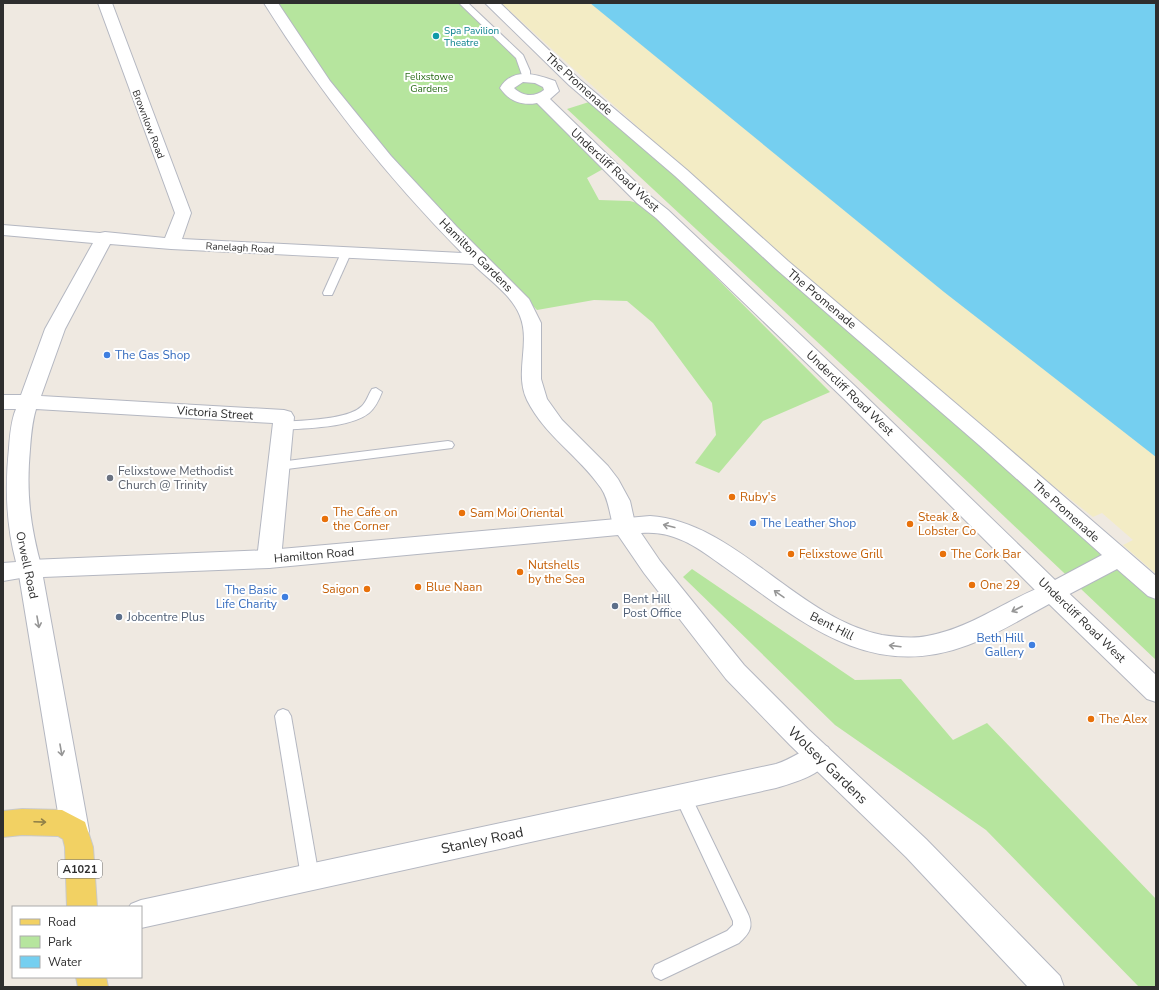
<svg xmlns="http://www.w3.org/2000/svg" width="1159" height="990" font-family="'Nunito Sans',sans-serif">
	<rect width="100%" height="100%" fill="#efe9e1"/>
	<g fill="#b6e59e">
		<polygon points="278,3 460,3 517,57 525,77 506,88 539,100 603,169 587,178 599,200 630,201 644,205 830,392 763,421 719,473 695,463 716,435 712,403 653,323 627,301 594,300 537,310 457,229 376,139 327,80"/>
		<polygon points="516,81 542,81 545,95 518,96 512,84"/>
		<polygon points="589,102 689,186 1156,597 1156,660 970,484 567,109"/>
		<polygon points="692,569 855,680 901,679 953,740 987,723 1156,899 1156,987 1139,987 986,830 835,725 683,577"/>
	</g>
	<polygon fill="#f3ecc5" points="501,3 673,3 1156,362 1156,574 1123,545 1133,540 1102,513 1093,517 1014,455 737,217"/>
	<polygon fill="#75cff0" points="590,3 1156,3 1156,457 944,292"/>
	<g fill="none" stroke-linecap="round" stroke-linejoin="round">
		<g stroke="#b4b7c1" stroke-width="2">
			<g id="lane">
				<polygon points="459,3 468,3 523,55 530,71 530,80 527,81 523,78 516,58"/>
				<polygon points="346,250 351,253 333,293 332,295 324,295 323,293 341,253"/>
				<path d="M 376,388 L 382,392 C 379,400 375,408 369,413 C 350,428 306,428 283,430 L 279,429 L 277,426 L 279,423 L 283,422 C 303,420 348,420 362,406 C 367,401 368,395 372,389 Z"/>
				<polygon points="448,441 452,442 454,445 452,448 279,470 275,469 273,466 275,463 279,462"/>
				<polygon points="283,709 288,711 291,716 319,877 316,883 310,885 304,883 301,877 275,716 278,711"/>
				<path d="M 683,790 L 689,792 L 748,914 C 754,927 749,934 739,943 L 661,980 L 655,977 L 652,971 L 655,965 L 727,931 L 733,925 L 733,921 L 675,797 L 677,792 Z"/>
			</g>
		</g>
		<g stroke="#b4b7c1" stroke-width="2">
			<g id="street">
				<path d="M 98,3 L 112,3 L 191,213 L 182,239 L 462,253 C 387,177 321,94 264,3 L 278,3 L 330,81 L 391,156 L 457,227 L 529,299 L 541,323 L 541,379 L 547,399 L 562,420 L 608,466 L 618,479 L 630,501 L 636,528 L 633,534 L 625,536 L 617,534 C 609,520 611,503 601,488 C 579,456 545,436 527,400 C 514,373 531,343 520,316 C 512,295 489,280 473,264 L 171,249 L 110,244 L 65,329 L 41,396 L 284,410 L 291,412 L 294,417 L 281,559 L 277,565 L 269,568 L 261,565 L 257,559 L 273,423 L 36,409 C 32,422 31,436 30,449 C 26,493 30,526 42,569 L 38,575 L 3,581 L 3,563 L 16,562 C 6,524 5,487 9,448 C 10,435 11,421 16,409 L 3,409 L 3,395 L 21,395 L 45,329 L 93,243 L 3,235 L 3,225 L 100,233 L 105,232 L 165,238 L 175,213 Z"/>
				<path d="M 485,3 L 500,3 L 579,79 L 687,170 L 788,261 L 993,435 L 1156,576 L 1156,599 L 1148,596 L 1117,569 L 1060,599 L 1052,601 L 1044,599 L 843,398 L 656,218 L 637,203 L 537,103 C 521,106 509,101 500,88 C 512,67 536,74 555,81 L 559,91 L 550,99 L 649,195 L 668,210 L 857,388 L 1055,580 L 1102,555 L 979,445 L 776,269 L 675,176 L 569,85 ZM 523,82 L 535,83 L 543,87 L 544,90 C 535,97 523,97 514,88 Z"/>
				<path d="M 819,743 L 828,747 L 832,755 C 823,775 796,782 776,788 L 141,928 L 141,907 L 129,907 L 131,904 L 141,900 L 776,764 C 792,759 804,749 819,743 Z"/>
			</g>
		</g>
		<g stroke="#b4b7c1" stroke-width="2">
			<path id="secondary" d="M 650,516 C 736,522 795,617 882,635 C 896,637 913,639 927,636 C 973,628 1009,597 1052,583 L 1060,585 L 1156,675 L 1156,702 L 1147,699 L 1049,604 C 1023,618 996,635 968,645 C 868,683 800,620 723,566 C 697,547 674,530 641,533 L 660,561 L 744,665 L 808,729 L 926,839 L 1060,976 L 1064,987 L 1028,987 L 906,857 L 790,745 L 726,679 L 644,573 L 618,535 L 269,568 L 43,577 L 89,831 L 85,840 L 75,844 L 65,840 L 61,831 L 18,569 L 22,563 L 30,560 L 269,550 Z"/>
		</g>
		<g stroke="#c9c9c9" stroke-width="2">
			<g id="primary">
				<polygon points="22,809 62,810 85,822 93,847 97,907 67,907 65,847 63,839 58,836 22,835 3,837 3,811"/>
				<polygon points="76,977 106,977 108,987 78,987"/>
			</g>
		</g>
		<use href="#lane" fill="#fff" fill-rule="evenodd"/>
		<use href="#street" fill="#fff" fill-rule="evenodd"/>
		<use href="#secondary" fill="#fff" fill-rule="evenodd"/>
		<use href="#primary" fill="#f2d163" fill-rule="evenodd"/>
	</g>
	<defs><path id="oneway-shaft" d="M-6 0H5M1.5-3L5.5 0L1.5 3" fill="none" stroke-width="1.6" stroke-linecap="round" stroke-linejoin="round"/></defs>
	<g stroke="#969696">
		<use href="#oneway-shaft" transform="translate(669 526) rotate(-166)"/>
		<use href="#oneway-shaft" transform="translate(779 594) rotate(-145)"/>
		<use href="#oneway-shaft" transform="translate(1017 609) rotate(153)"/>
		<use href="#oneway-shaft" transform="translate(38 622) rotate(80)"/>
		<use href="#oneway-shaft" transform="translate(895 646) rotate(-173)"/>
		<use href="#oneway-shaft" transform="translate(61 750) rotate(80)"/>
	</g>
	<use stroke="#908048" href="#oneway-shaft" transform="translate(40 822) rotate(2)"/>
	<circle fill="#0f9aa8" stroke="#fff" stroke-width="1.5" cx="436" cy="36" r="4"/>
	<g fill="#3f7fe0" stroke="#fff" stroke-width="1.5">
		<circle cx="107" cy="355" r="4"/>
		<circle cx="753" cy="523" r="4"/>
		<circle cx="285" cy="597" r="4"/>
		<circle cx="1032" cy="645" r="4"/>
	</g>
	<circle fill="#6b7280" stroke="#fff" stroke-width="1.5" cx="110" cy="478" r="4"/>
	<g fill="#e8710a" stroke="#fff" stroke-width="1.5">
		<circle cx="732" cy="497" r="4"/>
		<circle cx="462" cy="513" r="4"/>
		<circle cx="325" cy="519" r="4"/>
		<circle cx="910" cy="524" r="4"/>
		<circle cx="791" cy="554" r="4"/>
		<circle cx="943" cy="554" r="4"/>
		<circle cx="520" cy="572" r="4"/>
		<circle cx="972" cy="585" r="4"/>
		<circle cx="418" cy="587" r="4"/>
		<circle cx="367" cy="589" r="4"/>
		<circle cx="1091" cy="719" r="4"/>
	</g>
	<g fill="#5c6f8a" stroke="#fff" stroke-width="1.5">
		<circle cx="615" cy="606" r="4"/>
		<circle cx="119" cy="617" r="4"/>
	</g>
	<g text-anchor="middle" stroke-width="4" stroke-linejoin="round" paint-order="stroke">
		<g font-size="10" fill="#0d838f" stroke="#fff" text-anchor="start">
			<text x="444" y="34">Spa Pavilion<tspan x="444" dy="12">Theatre</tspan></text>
		</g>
		<g font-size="10" fill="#2c6e1b" stroke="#fff">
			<text x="429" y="80">Felixstowe<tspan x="429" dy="12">Gardens</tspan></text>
		</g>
		<g font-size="10" fill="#2e2e2e" stroke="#fff">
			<text transform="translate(149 124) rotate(69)" y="4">Brownlow Road</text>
			<text transform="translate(240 247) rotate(3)" y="4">Ranelagh Road</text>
		</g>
		<rect fill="#fff" stroke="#6d6d6d" stroke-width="1" x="58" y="860" width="44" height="18" rx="3"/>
		<g font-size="11" font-weight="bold" fill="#2e2e2e">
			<text x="80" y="873">A1021</text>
		</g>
		<g font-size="12" fill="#2e2e2e" stroke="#fff">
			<text transform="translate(579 84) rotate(42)" y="4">The Promenade</text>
			<text transform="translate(615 170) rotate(43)" y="4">Undercliff Road West</text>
			<text transform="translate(476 255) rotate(45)" y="4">Hamilton Gardens</text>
			<text transform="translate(822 299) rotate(40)" y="4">The Promenade</text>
			<text transform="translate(850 393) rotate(44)" y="4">Undercliff Road West</text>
			<text transform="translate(215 413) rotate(4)" y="4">Victoria Street</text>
			<text transform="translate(1066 511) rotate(42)" y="4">The Promenade</text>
			<text transform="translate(314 555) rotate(-5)" y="4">Hamilton Road</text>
			<text transform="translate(27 565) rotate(78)" y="4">Orwell Road</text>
			<text transform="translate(1082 620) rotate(44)" y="4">Undercliff Road West</text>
			<text transform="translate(832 626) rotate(27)" y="4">Bent Hill</text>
		</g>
		<g font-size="12" fill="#366cbe" stroke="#fff" text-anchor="start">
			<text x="115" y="359">The Gas Shop</text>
			<text x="761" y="527">The Leather Shop</text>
			<text x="277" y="594" text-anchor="end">The Basic<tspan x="277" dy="14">Life Charity</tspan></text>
			<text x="1024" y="642" text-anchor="end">Beth Hill<tspan x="1024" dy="14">Gallery</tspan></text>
		</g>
		<g font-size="12" fill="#5b616d" stroke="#fff" text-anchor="start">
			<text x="118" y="475">Felixstowe Methodist<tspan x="118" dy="14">Church @ Trinity</tspan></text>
		</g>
		<g font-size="12" fill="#c56008" stroke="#fff" text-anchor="start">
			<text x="740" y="501">Ruby's</text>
			<text x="333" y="516">The Cafe on<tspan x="333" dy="14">the Corner</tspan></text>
			<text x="470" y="517">Sam Moi Oriental</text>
			<text x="918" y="521">Steak &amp;<tspan x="918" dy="14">Lobster Co</tspan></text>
			<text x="799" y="558">Felixstowe Grill</text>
			<text x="951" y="558">The Cork Bar</text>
			<text x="528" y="569">Nutshells<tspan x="528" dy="14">by the Sea</tspan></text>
			<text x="980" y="589">One 29</text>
			<text x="426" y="591">Blue Naan</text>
			<text x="359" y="593" text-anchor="end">Saigon</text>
			<text x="1099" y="723">The Alex</text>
		</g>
		<g font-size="12" fill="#4e5e75" stroke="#fff" text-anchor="start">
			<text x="623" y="603">Bent Hill<tspan x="623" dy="14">Post Office</tspan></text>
			<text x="127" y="621">Jobcentre Plus</text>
		</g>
		<g font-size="14" fill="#2e2e2e" stroke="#fff">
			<text transform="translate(828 765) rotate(44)" y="5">Wolsey Gardens</text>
			<text transform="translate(482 840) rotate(-12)" y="5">Stanley Road</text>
		</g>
	</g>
	<rect width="1159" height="990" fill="none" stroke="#2e2e2e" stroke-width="8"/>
	<rect x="12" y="906" width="130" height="72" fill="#ffffff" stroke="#ababab"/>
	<rect x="20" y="919" width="20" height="6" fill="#f2d163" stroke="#ababab"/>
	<text x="48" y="926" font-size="12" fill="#2e2e2e">Road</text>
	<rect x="20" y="936" width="20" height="12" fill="#b6e59e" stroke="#ababab"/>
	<text x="48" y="946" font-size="12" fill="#2e2e2e">Park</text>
	<rect x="20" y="956" width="20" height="12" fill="#75cff0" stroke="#ababab"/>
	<text x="48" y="966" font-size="12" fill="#2e2e2e">Water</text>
</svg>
